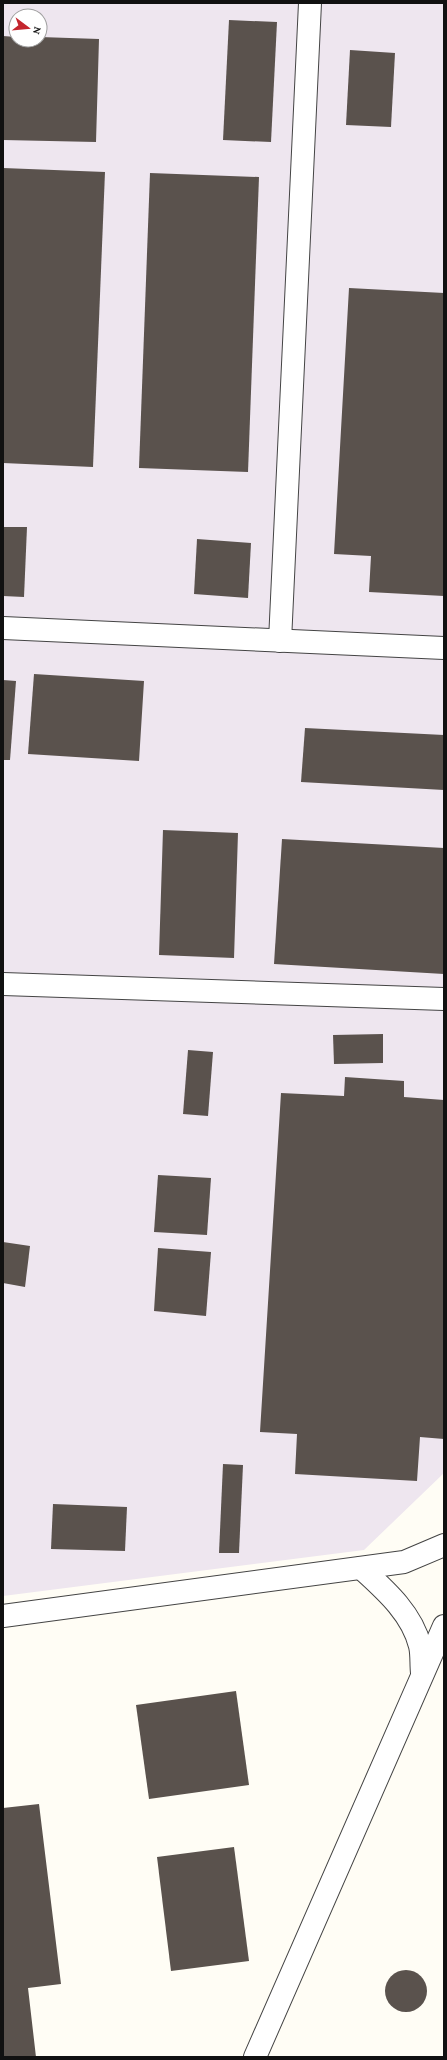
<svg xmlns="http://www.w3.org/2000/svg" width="447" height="2060" font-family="'Crimson Pro',serif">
	<rect width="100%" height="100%" fill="#fffdf5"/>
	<path fill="#eee6ef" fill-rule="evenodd" d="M 3,3 L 444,3 L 444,1473 L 364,1550 L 3,1596 ZM 16,16 L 40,16 L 40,40 L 16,40 Z"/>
	<g fill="#5a524d">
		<polygon points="229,20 277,22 271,142 223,140"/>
		<polygon points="3,36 16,37 16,40 40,40 40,37 99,39 96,142 3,140"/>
		<polygon points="350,50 395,53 391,127 346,125"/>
		<polygon points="3,168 105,172 93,467 3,463"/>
		<polygon points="150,173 259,177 248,472 139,468"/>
		<polygon points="349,288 444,293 444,596 369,592 371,556 334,554"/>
		<polygon points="3,527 27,527 24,597 3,596"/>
		<polygon points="197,539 251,543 248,598 194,594"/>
		<polygon points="34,674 144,681 139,761 28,754"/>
		<polygon points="3,680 16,681 10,760 3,760"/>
		<polygon points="305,728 444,735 444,790 301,782"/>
		<polygon points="163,830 238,833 234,958 159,955"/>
		<polygon points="282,839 444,848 444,974 274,964"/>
		<polygon points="383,1034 383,1063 334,1064 333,1035"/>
		<polygon points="188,1050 213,1052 208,1116 183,1114"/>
		<polygon points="345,1077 404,1081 404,1097 444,1100 444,1439 420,1437 417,1481 295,1474 297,1434 260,1432 281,1093 344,1096"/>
		<polygon points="158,1175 211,1178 207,1235 154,1232"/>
		<polygon points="3,1242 30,1246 25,1287 3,1283"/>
		<polygon points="158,1248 211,1252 206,1316 154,1311"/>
		<polygon points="223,1464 243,1465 239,1553 219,1553"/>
		<polygon points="53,1504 127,1507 125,1551 51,1549"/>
		<polygon points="236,1691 249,1785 149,1799 136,1705"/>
		<polygon points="39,1804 61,1984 28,1988 36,2057 3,2057 3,1808"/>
		<polygon points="234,1847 249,1961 171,1971 157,1857"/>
		<circle cx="406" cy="1991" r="21"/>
	</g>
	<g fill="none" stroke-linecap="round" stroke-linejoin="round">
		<g stroke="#444" stroke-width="24">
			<g id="minor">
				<polyline points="3,628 444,648"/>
				<polyline points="280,641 310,3"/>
				<polyline points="3,984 444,999"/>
				<path d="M 361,1568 C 384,1589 412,1613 420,1646 C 422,1654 421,1664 422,1673"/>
				<polyline points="3,1616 404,1562 444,1545"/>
				<polyline points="255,2057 444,1626"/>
			</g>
		</g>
		<use href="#minor" stroke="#fff" stroke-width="22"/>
	</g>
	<rect width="447" height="2060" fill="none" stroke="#111111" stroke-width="8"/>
	<g transform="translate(28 28) rotate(106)"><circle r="19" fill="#ffffff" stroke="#a0a0a0"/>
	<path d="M0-3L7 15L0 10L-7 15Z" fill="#c4262e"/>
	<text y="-6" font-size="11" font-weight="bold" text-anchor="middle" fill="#111111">N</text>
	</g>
</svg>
